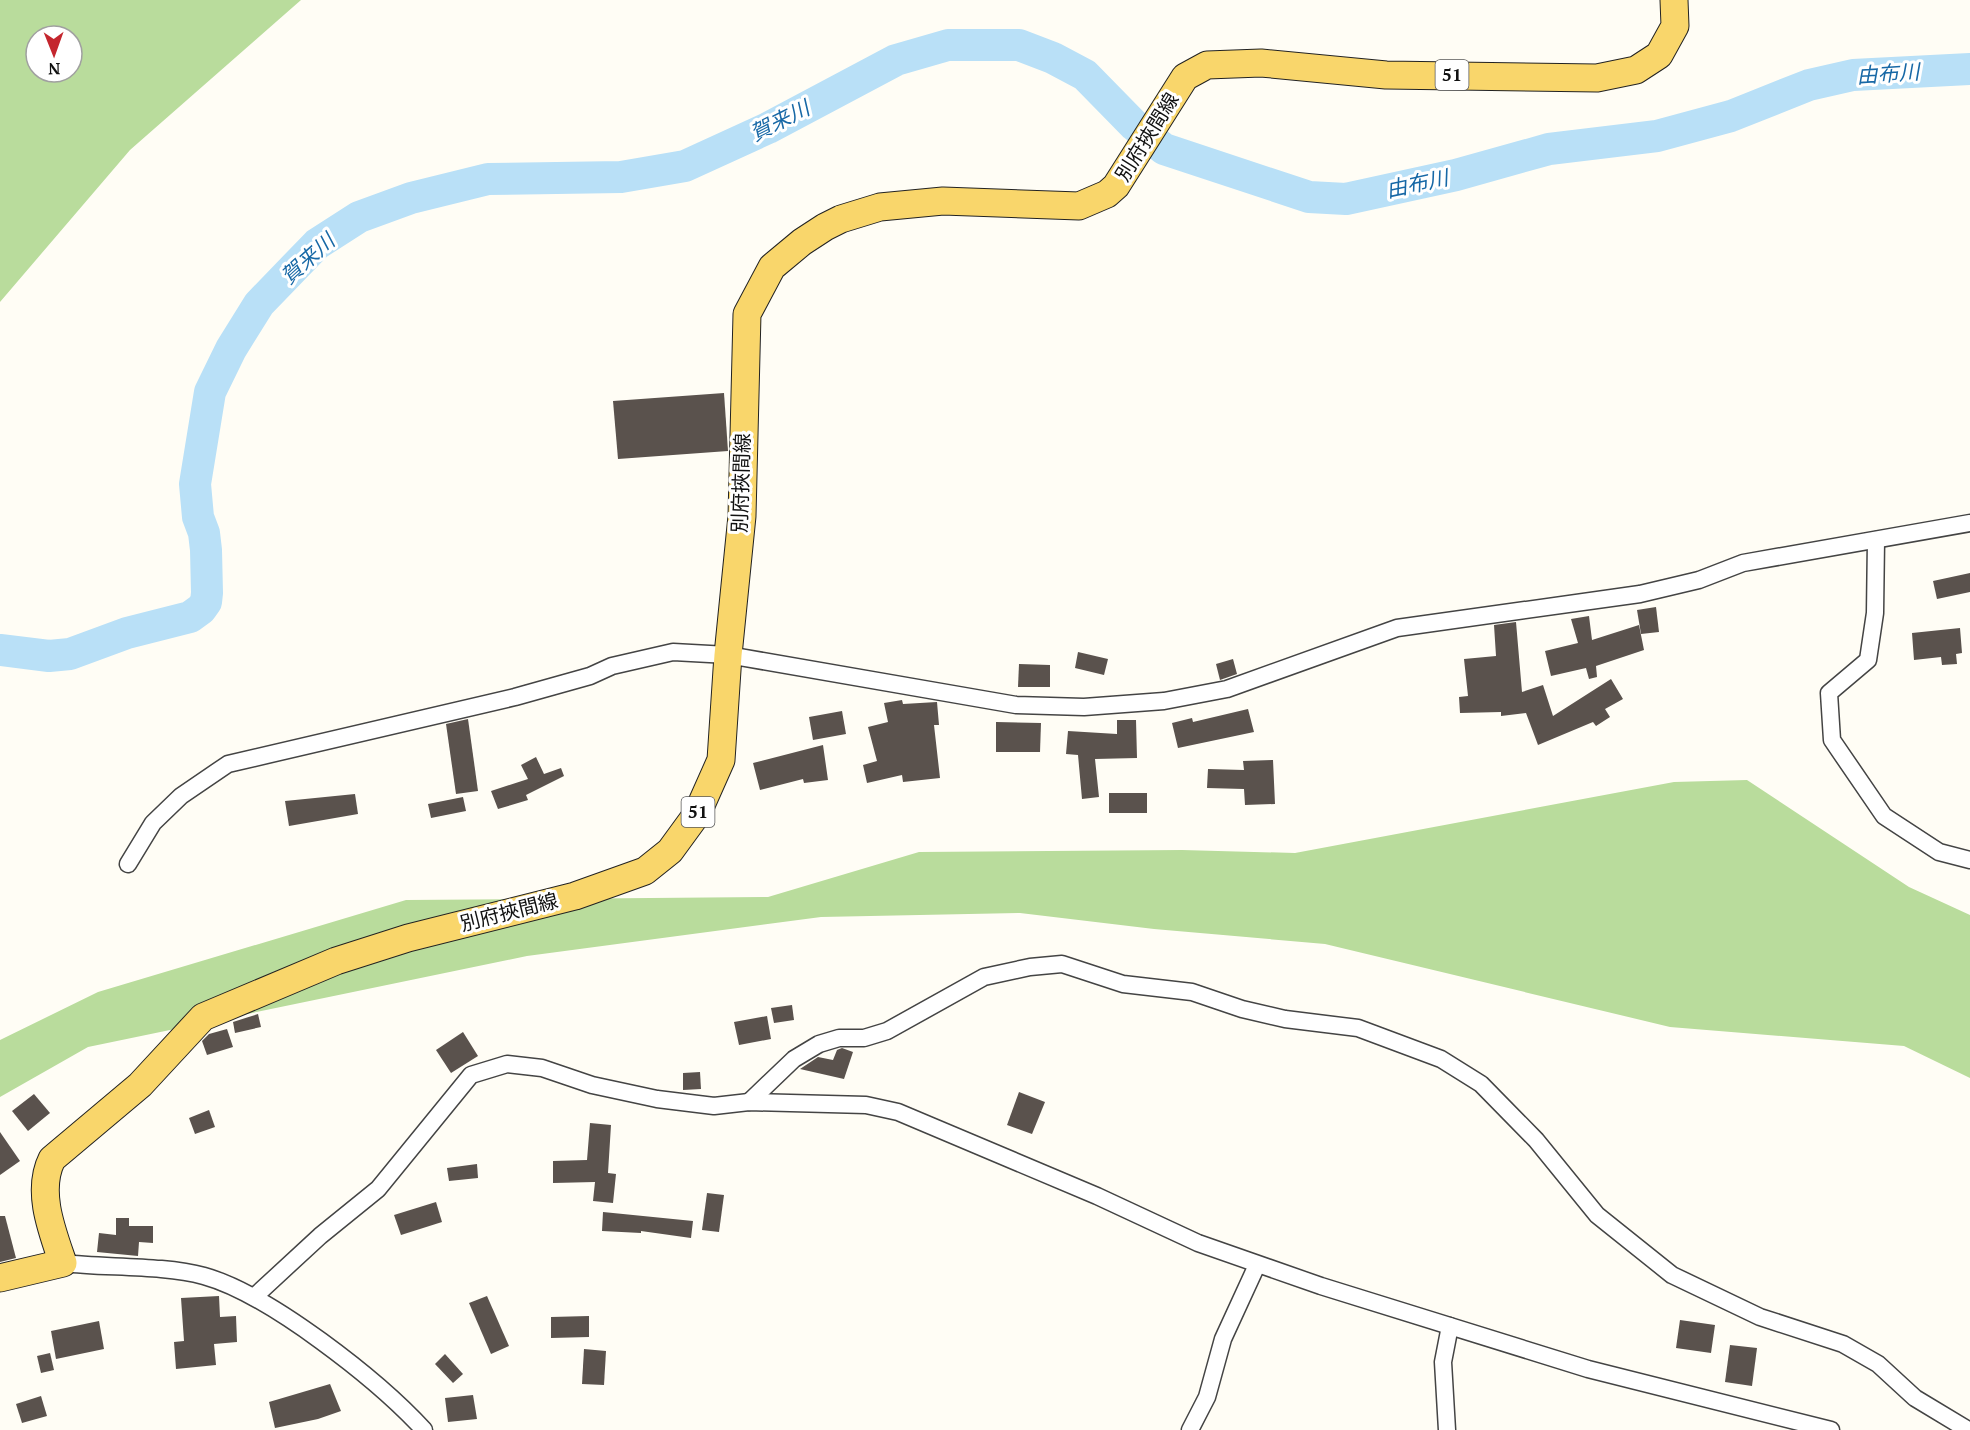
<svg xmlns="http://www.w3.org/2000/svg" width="1970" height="1430" font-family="'PT Serif','Noto Sans JP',serif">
	<rect width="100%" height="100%" fill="#fffdf5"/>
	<g fill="#b9dc9c" fill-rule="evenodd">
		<path d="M 0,0 L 301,0 L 130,150 L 0,302 ZM 36,36 L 72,36 L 72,72 L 36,72 Z"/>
		<polygon points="1747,780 1909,887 1970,915 1970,1078 1904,1046 1670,1027 1325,944 1154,929 1020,913 821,917 527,956 88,1047 0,1097 0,1040 98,992 406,900 768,897 919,852 1182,850 1295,853 1674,782"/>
	</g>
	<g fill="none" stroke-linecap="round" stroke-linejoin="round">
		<polyline stroke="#b9e0f7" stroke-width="32" points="0,650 49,656 70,654 127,633 190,617 201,609 206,602 207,593 206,550 204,533 198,517 195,484 210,392 231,349 259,304 317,244 359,217 411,198 488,179 621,177 685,166 768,128 896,60 948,45 1019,45 1053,58 1085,75 1134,125 1164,149 1309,197 1346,199 1456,175 1549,149 1657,136 1731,116 1809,85 1853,75 1970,69"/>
	</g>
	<g fill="#5a524d">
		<polygon points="724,393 728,451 618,459 613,401"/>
		<polygon points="1970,573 1970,592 1937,599 1933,581"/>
		<polygon points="1656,607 1659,632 1641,634 1637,610"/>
		<polygon points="1589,616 1592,640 1639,625 1644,650 1596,666 1597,677 1589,679 1586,668 1551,676 1545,651 1578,643 1571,619"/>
		<polygon points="1516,622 1522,692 1543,685 1553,716 1611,679 1623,699 1605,709 1610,717 1596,726 1593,722 1538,745 1526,713 1501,716 1501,712 1460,713 1459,697 1468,696 1464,659 1496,656 1494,625"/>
		<polygon points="1960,628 1962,653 1956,654 1957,664 1942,665 1941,657 1914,660 1912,633"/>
		<polygon points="1078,652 1108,659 1104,675 1075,668"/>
		<polygon points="1233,659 1237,674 1220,680 1216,664"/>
		<polygon points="1019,664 1050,665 1050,687 1018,687"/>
		<polygon points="902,700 903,704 937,702 939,725 934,725 940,778 903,782 902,775 867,783 863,765 877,761 868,727 888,722 884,703"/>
		<polygon points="1248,709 1254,732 1178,748 1172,723 1192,718 1193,722"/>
		<polygon points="842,711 846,734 813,740 809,717"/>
		<polygon points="468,719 478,791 456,794 446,724"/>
		<polygon points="1117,720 1136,720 1137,758 1095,759 1099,797 1082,799 1078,755 1066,754 1068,731 1117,734"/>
		<polygon points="996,722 1041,723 1040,752 996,752"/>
		<polygon points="823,745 828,780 804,783 803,779 760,790 753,763"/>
		<polygon points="536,757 544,774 561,768 564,776 526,795 528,800 498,809 491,791 528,779 521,765"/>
		<polygon points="1273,760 1275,804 1245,805 1244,789 1207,788 1208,769 1244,770 1243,761"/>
		<rect x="1109" y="793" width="38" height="20"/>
		<polygon points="355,794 358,814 289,826 285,801"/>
		<polygon points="463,797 466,811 431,818 428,804"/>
		<polygon points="792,1005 794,1020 774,1023 771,1008"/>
		<polygon points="258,1014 261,1027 235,1033 233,1022"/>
		<polygon points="767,1016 771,1039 739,1045 734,1022"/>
		<polygon points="227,1029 233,1047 207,1055 202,1041 209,1034"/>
		<polygon points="463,1032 478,1056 451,1073 436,1050"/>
		<polygon points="842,1048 853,1052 844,1079 800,1069 818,1057 833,1060 837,1050"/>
		<polygon points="700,1072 701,1089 683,1090 683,1073"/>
		<polygon points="1019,1092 1045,1102 1032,1134 1007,1125"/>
		<polygon points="34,1094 50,1113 28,1131 12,1111"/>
		<polygon points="209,1110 215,1127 195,1134 189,1118"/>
		<polygon points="590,1123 611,1125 608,1173 616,1174 613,1203 593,1201 595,1182 553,1183 553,1161 587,1160"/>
		<polygon points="0,1132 20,1161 0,1175"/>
		<polygon points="477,1164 478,1178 449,1181 447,1168"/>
		<polygon points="707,1193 724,1195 719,1232 702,1230"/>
		<polygon points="436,1202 442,1222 401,1235 394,1215"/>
		<polygon points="603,1212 693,1221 691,1238 641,1231 641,1233 602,1231"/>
		<polygon points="0,1216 5,1216 16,1258 0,1262"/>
		<polygon points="116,1218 129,1218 129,1226 153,1226 153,1243 139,1242 138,1256 97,1252 99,1233 116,1235"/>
		<polygon points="219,1296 220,1317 236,1316 237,1342 214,1344 216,1365 176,1369 174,1342 184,1341 181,1298"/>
		<polygon points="487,1296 509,1346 491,1354 469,1303"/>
		<polygon points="589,1316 589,1337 551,1338 551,1317"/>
		<polygon points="1680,1320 1715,1325 1711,1353 1676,1348"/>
		<polygon points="99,1321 104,1349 56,1359 51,1331"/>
		<polygon points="1730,1345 1757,1348 1752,1386 1725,1382"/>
		<polygon points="584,1349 606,1351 604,1385 582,1384"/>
		<polygon points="50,1353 54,1370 41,1373 37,1356"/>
		<polygon points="445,1354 463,1374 453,1383 435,1364"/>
		<polygon points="330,1384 341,1411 318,1419 275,1428 269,1402"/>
		<polygon points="473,1395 477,1419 448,1422 445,1398"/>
		<polygon points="41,1396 47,1416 22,1423 16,1404"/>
	</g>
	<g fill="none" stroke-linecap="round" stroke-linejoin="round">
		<g stroke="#444" stroke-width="19">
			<g id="minor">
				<polyline points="1876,540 1875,613 1868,660 1829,693 1832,740 1884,816 1939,852 1970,860"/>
				<polyline points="128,864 153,823 181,796 228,764 515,697 590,676 612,666 673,652 728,655 1016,705 1084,707 1164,701 1227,689 1397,628 1640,594 1699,580 1743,563 1970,523"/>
				<polyline points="749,1102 794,1059 819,1044 839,1038 864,1038 887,1031 984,977 1030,967 1062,964 1123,984 1192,992 1242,1009 1285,1019 1358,1028 1441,1059 1481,1084 1536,1140 1597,1215 1672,1275 1760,1317 1843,1344 1878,1364 1915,1398 1968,1430"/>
				<path d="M 63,1263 C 106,1268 163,1265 204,1276 C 269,1294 378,1380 424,1430"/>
				<polyline points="254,1297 320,1236 378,1189 471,1075 507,1064 542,1068 592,1085 657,1099 714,1106 749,1102 866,1105 898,1112 1097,1196 1198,1243 1321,1286 1588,1369 1831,1430"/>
				<polyline points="1190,1430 1207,1397 1223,1339 1257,1265"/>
				<polyline points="1447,1430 1443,1362 1450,1326"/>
			</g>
		</g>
		<g stroke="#222" stroke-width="29">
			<path id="primary" d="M 0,1278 L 63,1263 C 52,1231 36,1191 52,1159 L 140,1085 L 203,1017 L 336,961 L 408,938 L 575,896 L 645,871 L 670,851 L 697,814 L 721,760 L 728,655 L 742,516 L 747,314 L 772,267 L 802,242 L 825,227 L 841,219 L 880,207 L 943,201 L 1079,206 L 1107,194 L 1116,186 L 1185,77 L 1207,65 L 1261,63 L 1386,75 L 1597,78 L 1636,70 L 1659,55 L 1675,26 L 1674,0"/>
		</g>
		<use href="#minor" stroke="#fff" stroke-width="16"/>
		<use href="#primary" stroke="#f9d66b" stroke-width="27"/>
	</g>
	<g text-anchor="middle" stroke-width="6" stroke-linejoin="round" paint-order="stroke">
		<g fill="#fff" stroke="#585858" stroke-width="1.5">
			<rect x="1435.5" y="60" width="33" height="30" rx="4.5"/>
			<rect x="681.5" y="797" width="33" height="30" rx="4.5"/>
		</g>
		<g font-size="18" font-weight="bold" fill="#111">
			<text x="1452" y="81">51</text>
			<text x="698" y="818">51</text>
		</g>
		<g font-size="20" fill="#111" stroke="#fff">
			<text transform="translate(1147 137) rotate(-58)" y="7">別府挾間線</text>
			<text transform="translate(741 483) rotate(-88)" y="7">別府挾間線</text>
			<text transform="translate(509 912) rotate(-14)" y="7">別府挾間線</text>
		</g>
		<g font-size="21" font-style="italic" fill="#1768a6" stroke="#fff">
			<text transform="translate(1888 74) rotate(-4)" y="7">由布川</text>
			<text transform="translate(780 121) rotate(-27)" y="7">賀来川</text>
			<text transform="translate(1417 184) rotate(-12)" y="7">由布川</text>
			<text transform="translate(308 259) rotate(-42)" y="7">賀来川</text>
		</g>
	</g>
	<g transform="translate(54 54) rotate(179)"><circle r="28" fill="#ffffff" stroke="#a0a0a0" stroke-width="1.5"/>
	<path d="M0-4.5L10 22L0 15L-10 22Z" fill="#c4262e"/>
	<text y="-9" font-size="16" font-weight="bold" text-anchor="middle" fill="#111111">N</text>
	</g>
</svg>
